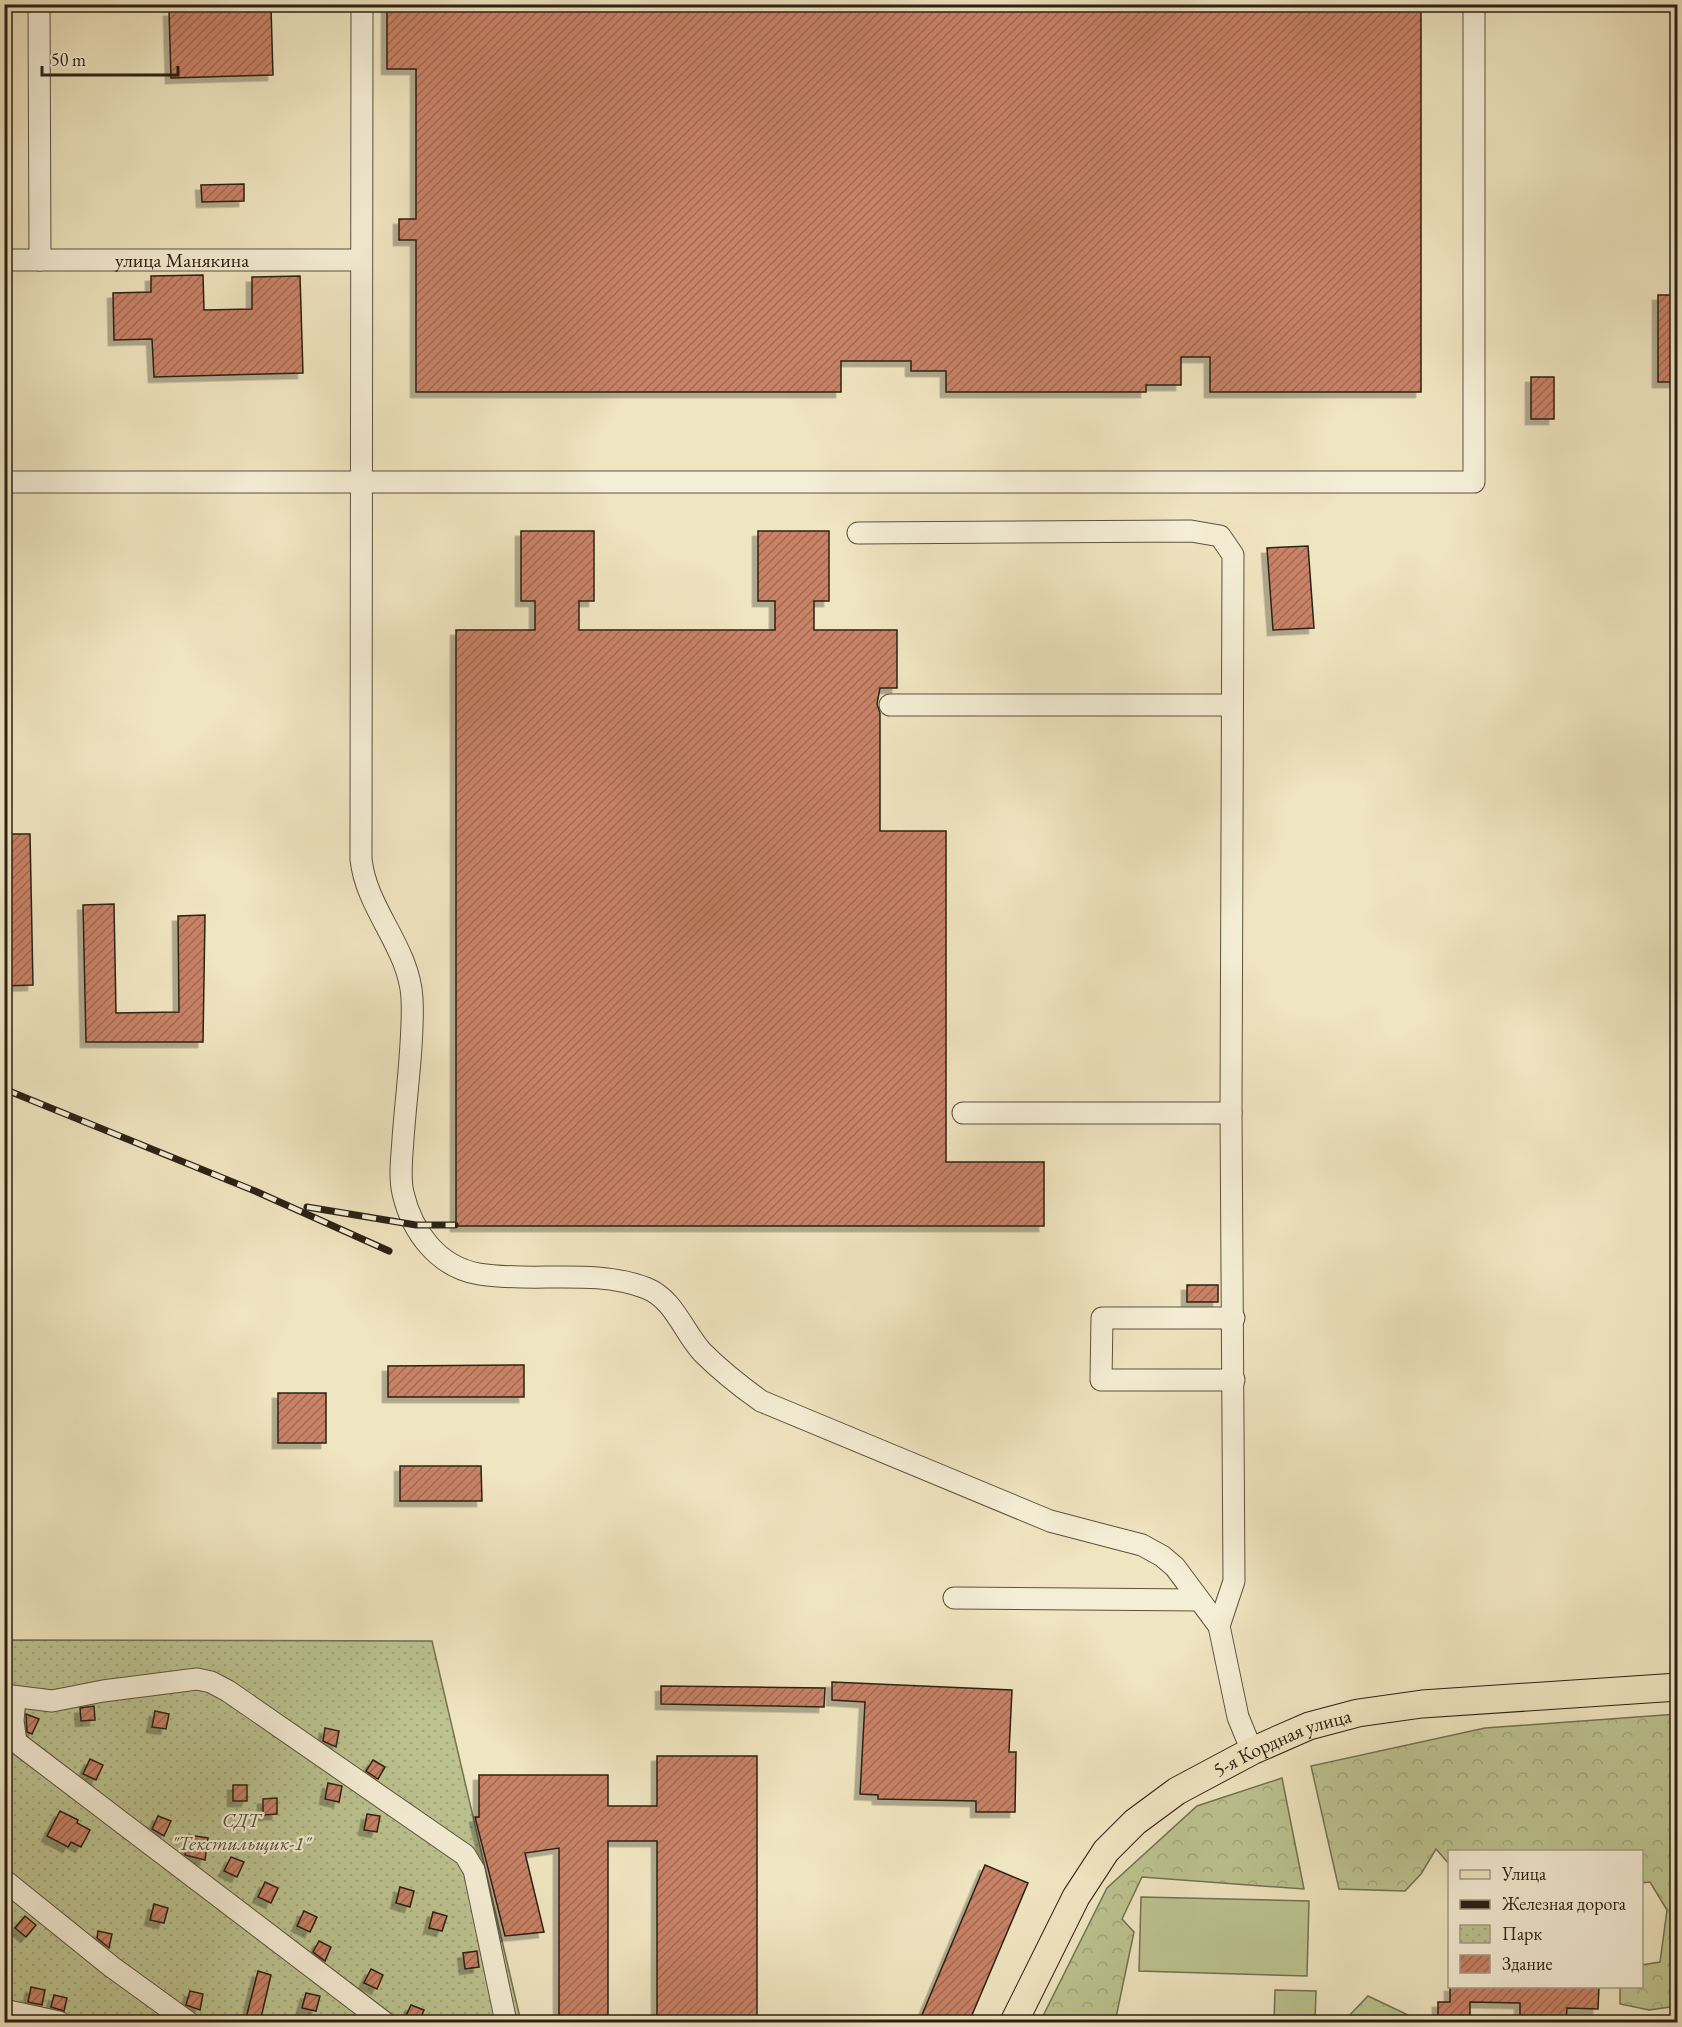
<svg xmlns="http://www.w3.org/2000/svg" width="1682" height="2027" font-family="'EB Garamond',serif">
	<defs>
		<pattern id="forest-crowns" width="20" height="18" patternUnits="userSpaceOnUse" patternTransform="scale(1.5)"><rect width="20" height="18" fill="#bcc390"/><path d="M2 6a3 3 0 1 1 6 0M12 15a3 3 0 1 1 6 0" fill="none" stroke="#a2a77b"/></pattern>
		<pattern id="park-dots" width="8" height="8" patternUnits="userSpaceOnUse" patternTransform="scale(1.5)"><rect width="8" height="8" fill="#bcc390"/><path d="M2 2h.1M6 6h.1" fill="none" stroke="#a2a77b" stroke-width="1.8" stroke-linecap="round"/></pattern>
		<pattern id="building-hatch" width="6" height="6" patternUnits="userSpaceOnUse" patternTransform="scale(1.5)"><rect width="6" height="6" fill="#c88266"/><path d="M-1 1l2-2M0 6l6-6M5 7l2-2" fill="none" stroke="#a36a53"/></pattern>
		<filter id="shadow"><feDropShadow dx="-5.5" dy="5.5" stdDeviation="0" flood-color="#0004"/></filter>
	</defs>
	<rect width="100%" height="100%" fill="#efe5c0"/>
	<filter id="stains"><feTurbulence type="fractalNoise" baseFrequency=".00333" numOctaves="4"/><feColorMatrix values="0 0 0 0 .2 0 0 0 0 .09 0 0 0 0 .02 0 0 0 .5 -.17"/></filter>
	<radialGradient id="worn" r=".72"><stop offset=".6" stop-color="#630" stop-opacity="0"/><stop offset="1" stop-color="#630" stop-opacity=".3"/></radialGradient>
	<g fill="#bcc390" stroke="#747253" stroke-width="1.5">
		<polygon points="1141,1897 1309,1901 1307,1976 1139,1971"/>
		<polygon points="1275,1990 1316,1991 1315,2022 1274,2022"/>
	</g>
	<g fill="url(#forest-crowns)" stroke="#747253" stroke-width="1.5">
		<polygon points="1677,1714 1677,2006 1649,2010 1620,2004 1620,1987 1642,1986 1642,1965 1660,1962 1667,1910 1650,1882 1642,1883 1642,1852 1450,1852 1449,1864 1436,1849 1421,1874 1405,1891 1339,1889 1311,1766 1485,1728"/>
		<polygon points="1282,1778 1304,1889 1142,1877 1122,1919 1134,1932 1115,2022 1040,2022 1107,1888 1197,1806"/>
		<polygon points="1368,1996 1408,2015 1408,2022 1343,2022"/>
	</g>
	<polygon fill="url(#park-dots)" stroke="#747253" stroke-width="1.5" points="5,1640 432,1641 521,2022 5,2022"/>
	<g fill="url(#building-hatch)" stroke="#2b2116" stroke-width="1.5" filter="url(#shadow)">
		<polygon points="200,4 231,4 231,10 271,8 273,75 171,78 169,11 201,10"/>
		<polygon points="387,4 1421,4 1421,392 1210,392 1210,357 1181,357 1181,385 1146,385 1146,392 946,392 946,371 911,371 911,361 841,361 841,392 416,392 416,240 399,240 399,219 416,219 416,69 387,69"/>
		<polygon points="244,184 244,201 202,202 201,185"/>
		<polygon points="203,275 204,310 252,309 252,277 300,276 303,373 154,377 152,339 114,340 113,293 151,292 151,276"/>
		<rect x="1658" y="295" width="19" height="87"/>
		<rect x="1531" y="377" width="23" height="42"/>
		<polygon points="521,531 594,531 594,601 579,601 579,630 775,630 775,601 758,601 758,531 829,531 829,601 814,601 814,630 897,630 897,688 880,688 877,704 880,713 880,831 946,831 946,1162 1044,1162 1044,1226 456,1226 456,630 535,630 535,601 521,601"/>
		<polygon points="1308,546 1314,628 1273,630 1267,548"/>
		<polygon points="4,834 30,834 33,985 4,986"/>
		<polygon points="114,904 116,1013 179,1012 178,916 205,915 203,1042 86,1042 83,905"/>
		<rect x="1187" y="1285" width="31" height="17"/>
		<polygon points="524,1365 524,1397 388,1397 388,1366"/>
		<rect x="278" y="1393" width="48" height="50"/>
		<polygon points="400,1466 481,1466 482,1501 400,1501"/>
		<polygon points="832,1682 1012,1690 1009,1752 1016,1752 1015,1812 976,1812 976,1801 878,1799 878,1795 860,1794 865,1702 832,1700"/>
		<polygon points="661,1686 825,1688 824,1707 661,1704"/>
		<polygon points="94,1706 95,1720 81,1721 80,1708"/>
		<polygon points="155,1711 169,1714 166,1729 152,1727"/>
		<polygon points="26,1714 39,1719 32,1734 27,1732"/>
		<polygon points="325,1728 339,1731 336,1747 323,1741"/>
		<polygon points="657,1756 757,1756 757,2018 657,2018 657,1841 608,1841 608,2022 559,2020 559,1848 525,1853 544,1932 505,1936 475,1817 479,1817 479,1775 608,1775 608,1806 657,1806"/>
		<polygon points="90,1759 103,1765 96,1780 83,1774"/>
		<polygon points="373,1760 385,1767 378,1779 366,1771"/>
		<polygon points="328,1783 342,1786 339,1802 325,1799"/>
		<rect x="233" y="1785" width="14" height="16"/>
		<polygon points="277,1798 277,1814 263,1815 263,1799"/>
		<polygon points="60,1811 78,1820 77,1823 90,1830 81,1847 71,1842 68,1847 47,1836"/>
		<polygon points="367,1814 380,1816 377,1832 364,1830"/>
		<polygon points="158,1816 171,1821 164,1836 152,1829"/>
		<polygon points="189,1835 208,1838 205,1860 185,1855"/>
		<polygon points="231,1857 244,1862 237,1877 224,1871"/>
		<polygon points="985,1865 1028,1883 969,2022 919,2022"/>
		<polygon points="265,1882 278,1888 271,1903 258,1897"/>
		<polygon points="400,1887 414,1891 410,1907 396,1903"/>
		<polygon points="154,1904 168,1908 164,1923 150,1920"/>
		<polygon points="304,1911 317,1917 310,1932 297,1926"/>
		<polygon points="433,1912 447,1916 442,1931 429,1928"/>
		<polygon points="25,1916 36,1925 26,1937 15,1928"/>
		<polygon points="98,1931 112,1934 109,1948 97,1938"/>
		<polygon points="319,1941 331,1947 325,1961 313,1952"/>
		<polygon points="477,1951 479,1967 465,1969 463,1953"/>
		<polygon points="371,1969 383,1975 377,1989 364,1983"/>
		<polygon points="258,1971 271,1975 260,2022 245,2022"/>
		<polygon points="1450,1986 1599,1986 1598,2009 1567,2008 1566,2022 1520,2022 1520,2003 1470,2002 1470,2022 1438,2022 1438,2002 1450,2002"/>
		<polygon points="31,1987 45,1990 42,2005 28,2002"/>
		<polygon points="190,1991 203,1994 200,2010 186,2005"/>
		<polygon points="306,1993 320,1996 316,2011 302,2008"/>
		<polygon points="54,1995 67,1998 64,2011 51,2007"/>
		<polygon points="411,2005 424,2010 419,2022 403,2022"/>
	</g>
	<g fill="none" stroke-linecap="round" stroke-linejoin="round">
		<g stroke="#5c5240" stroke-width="23">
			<g id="minor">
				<polyline points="39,4 40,260"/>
				<path d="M 362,4 L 361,859 C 366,909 409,947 412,998 C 414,1040 406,1095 403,1139 C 402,1156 399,1176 403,1193 C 412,1232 438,1267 479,1274 C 534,1283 593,1268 646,1288 C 674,1299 683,1331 702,1352 C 720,1370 740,1386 761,1401 L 1050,1521 L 1142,1545 L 1162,1556 L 1175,1567 L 1219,1626 L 1238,1717 L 1252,1751"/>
				<path id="s1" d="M 4,260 L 361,260"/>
				<polyline points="4,482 1474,482 1474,4"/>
				<polyline points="858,533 1191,531 1220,536 1233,555 1231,1113 1234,1581 1219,1626"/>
				<polyline points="890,705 1232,705"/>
				<polyline points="963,1113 1231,1113"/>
				<polyline points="1234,1318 1102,1318 1101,1380 1234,1380"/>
				<polyline points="954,1598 1199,1600"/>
				<polyline points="4,1695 52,1701 103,1691 197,1679 211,1682 228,1691 465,1855 474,1870 506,2022"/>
				<polyline points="15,1698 13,1721 16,1742 384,2022"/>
				<polyline points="4,1880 112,1967 188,2022"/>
				<polyline points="4,2010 59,2022"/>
			</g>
		</g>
		<g stroke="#2b2116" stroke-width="29">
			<g id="major">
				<path id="s2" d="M 1014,2022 L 1076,1897 L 1106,1851 L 1135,1822 L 1177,1791 L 1252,1751 L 1309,1726 L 1358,1713 L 1422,1704 L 1678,1687"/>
			</g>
		</g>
		<use href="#minor" stroke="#f5eed6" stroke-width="21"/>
		<use href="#major" stroke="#efe5c0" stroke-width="27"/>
		<g stroke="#2b2116" stroke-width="7">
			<g id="rail">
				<polyline points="4,1089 255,1191 389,1251"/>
				<polyline points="307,1207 416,1225 455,1225"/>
			</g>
		</g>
		<use href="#rail" stroke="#f5eed6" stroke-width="4.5" stroke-dasharray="14" stroke-linecap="butt"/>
	</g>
	<g text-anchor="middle" stroke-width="4.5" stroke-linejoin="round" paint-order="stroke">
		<g font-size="20" fill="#2b2116" stroke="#f5eed6">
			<text dy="7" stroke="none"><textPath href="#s1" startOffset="178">улица Манякина</textPath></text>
			<text dy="7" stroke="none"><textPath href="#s2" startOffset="404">5-я Кордная улица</textPath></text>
		</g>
		<g font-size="20" font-style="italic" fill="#56523b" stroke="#f5eed6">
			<text x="241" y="1827">СДТ<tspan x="241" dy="23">"Текстильщик-1"</tspan></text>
		</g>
	</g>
	<rect width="1682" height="2027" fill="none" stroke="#efe5c0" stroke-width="24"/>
	<rect x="6" y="6" width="1670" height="2015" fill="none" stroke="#2b2116" stroke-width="3"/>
	<rect x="12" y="12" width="1658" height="2003" fill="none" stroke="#2b2116" stroke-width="1.5"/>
	<rect x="1448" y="1850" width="195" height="138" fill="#f5eed6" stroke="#a49c89" stroke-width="1.5"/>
	<rect x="1460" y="1870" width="30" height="9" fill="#efe5c0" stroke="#a49c89" stroke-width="1.5"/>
	<text x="1502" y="1880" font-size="18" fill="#2b2116">Улица</text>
	<rect x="1460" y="1900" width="30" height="9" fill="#2b2116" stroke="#a49c89" stroke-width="1.5"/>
	<text x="1502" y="1910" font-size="18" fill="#2b2116">Железная дорога</text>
	<rect x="1460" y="1925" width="30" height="18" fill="url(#park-dots)" stroke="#a49c89" stroke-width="1.5"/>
	<text x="1502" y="1940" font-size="18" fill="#2b2116">Парк</text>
	<rect x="1460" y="1955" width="30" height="18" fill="url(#building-hatch)" stroke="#a49c89" stroke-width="1.5"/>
	<text x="1502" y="1970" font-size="18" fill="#2b2116">Здание</text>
	<path d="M42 66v9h136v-9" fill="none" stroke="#2b2116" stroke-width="3"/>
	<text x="51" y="66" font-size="18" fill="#2b2116" stroke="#f5eed6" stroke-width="4.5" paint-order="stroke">50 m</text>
	<rect width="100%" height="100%" filter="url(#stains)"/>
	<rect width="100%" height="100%" fill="url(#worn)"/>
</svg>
